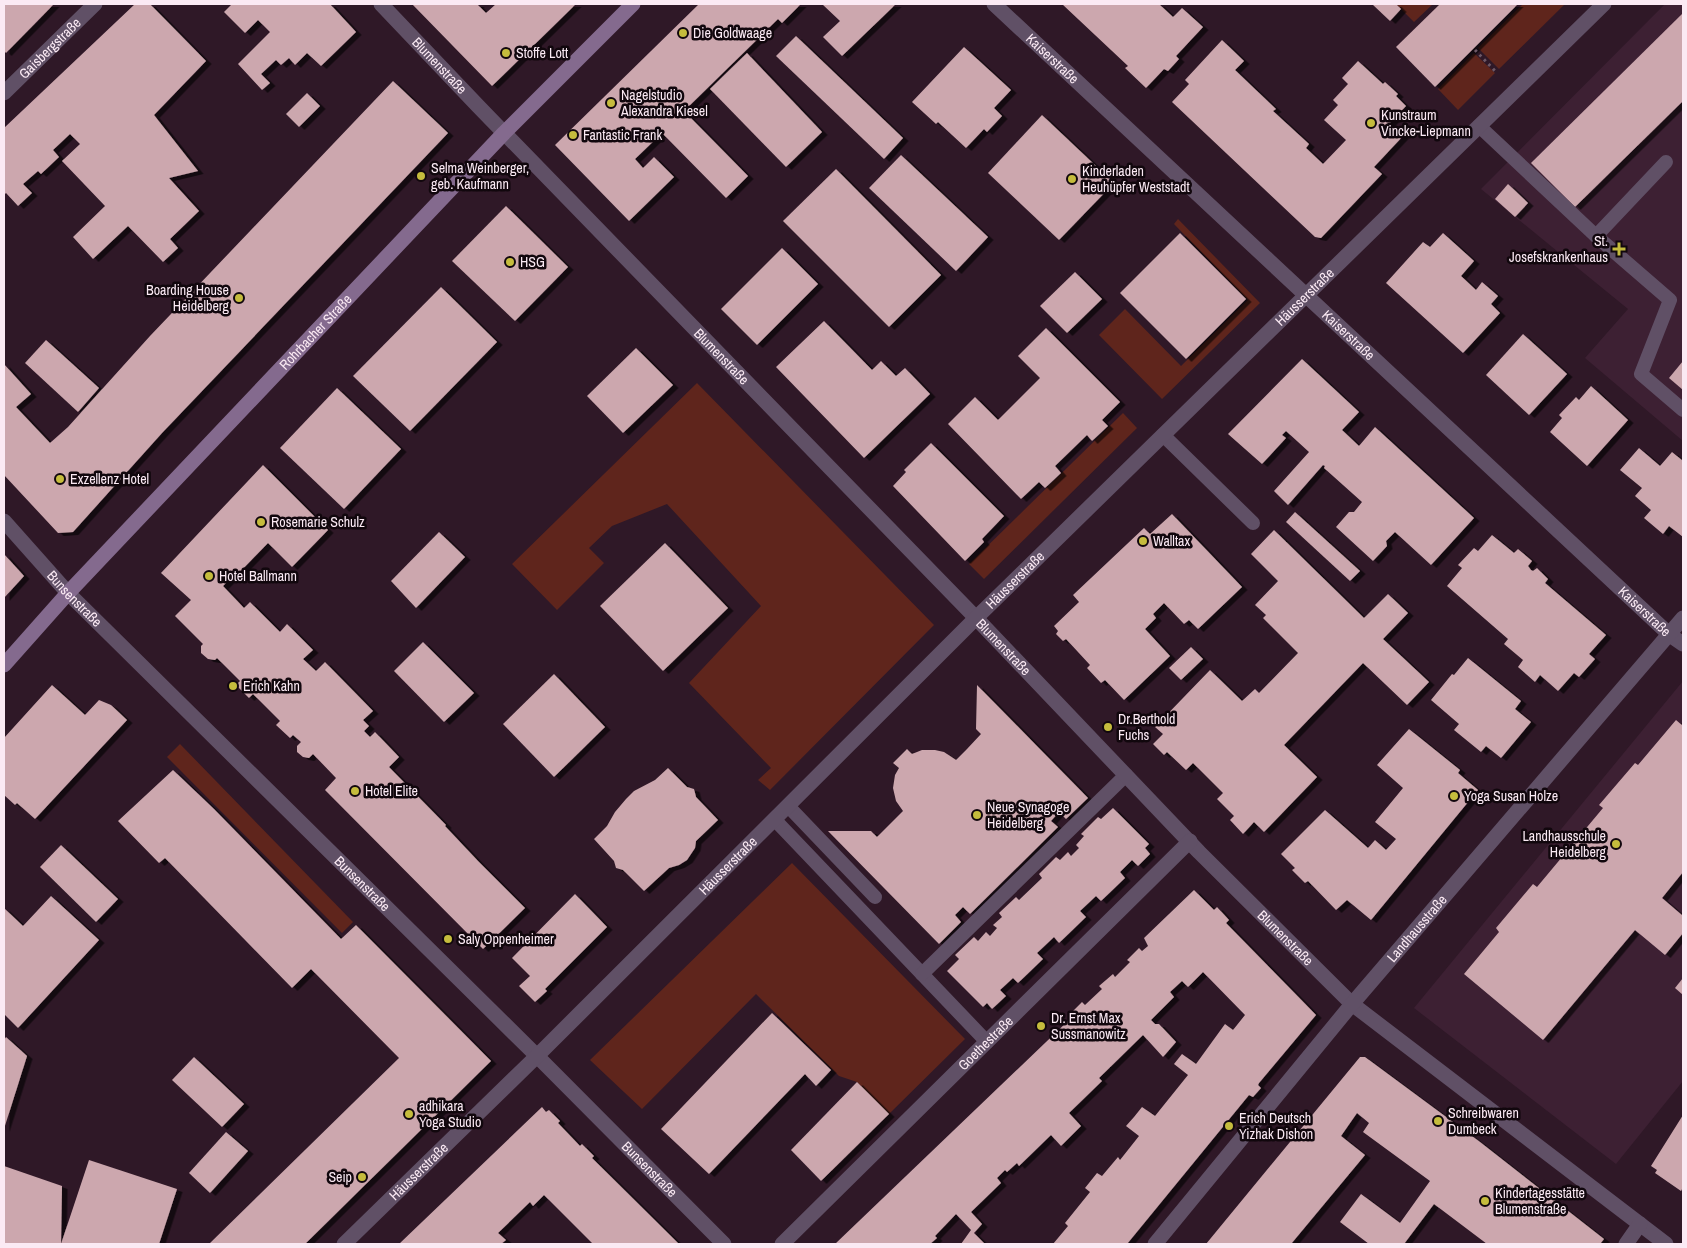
<svg xmlns="http://www.w3.org/2000/svg" width="1687" height="1248" font-family="'Archivo Narrow',sans-serif">
	<defs>
		<filter id="shadow"><feDropShadow dx="5.5" dy="3" stdDeviation="0" flood-color="#0009"/></filter>
	</defs>
	<rect width="100%" height="100%" fill="#2f1827"/>
	<g fill="#3d2033">
		<polygon points="1665,4 1683,4 1683,441 1585,358 1628,309 1481,189"/>
		<polygon points="1683,681 1683,1081 1616,1164 1414,1008"/>
	</g>
	<g fill="#5f251c">
		<polygon points="1396,4 1433,4 1414,22"/>
		<polygon points="1523,4 1565,4 1499,69 1478,48"/>
		<polygon points="1474,53 1495,73 1458,110 1438,89"/>
		<polygon points="1178,219 1260,303 1162,399 1099,335 1125,309 1181,366 1248,300 1174,224"/>
		<polygon points="697,383 934,625 770,790 758,780 771,768 689,683 761,606 667,504 612,526 589,548 604,563 557,610 512,564"/>
		<polygon points="1123,413 1137,428 984,579 969,564"/>
		<polygon points="180,744 353,922 342,933 167,757"/>
		<polygon points="792,863 965,1039 889,1114 857,1082 839,1076 756,994 642,1109 590,1060"/>
	</g>
	<g fill="#cca7ae" filter="url(#shadow)">
		<polygon points="4,4 54,4 6,53 4,51"/>
		<polygon points="135,4 150,4 206,61 154,115 198,171 169,178 199,211 170,239 178,248 163,262 128,226 93,259 73,237 105,206 62,161 80,144 70,134 53,150 59,157 41,174 38,171 23,184 32,193 18,206 6,193 4,195 4,128"/>
		<polygon points="232,4 330,4 356,32 321,66 307,53 295,65 289,58 281,65 276,60 261,74 270,83 262,90 238,64 270,32 258,20 245,33 224,12"/>
		<polygon points="412,4 479,4 478,5 486,13 496,4 576,4 492,86"/>
		<polygon points="699,4 801,4 782,23 778,19 684,111 748,176 726,198 662,133 635,159 643,168 654,157 674,177 629,221 555,145"/>
		<polygon points="822,4 896,4 842,56 823,37 840,21"/>
		<polygon points="1062,4 1159,4 1173,17 1182,8 1203,27 1176,56 1179,59 1168,71 1164,69 1146,88 1125,68 1128,66"/>
		<polygon points="1372,4 1396,4 1401,9 1390,21"/>
		<polygon points="1440,4 1518,4 1435,87 1396,47"/>
		<polygon points="1683,13 1683,101 1575,207 1531,163"/>
		<polygon points="796,36 903,138 884,159 776,56"/>
		<polygon points="1222,40 1244,61 1235,70 1276,109 1273,111 1309,144 1306,148 1323,164 1346,140 1324,120 1338,105 1333,100 1348,84 1342,78 1358,61 1383,84 1385,82 1398,94 1396,96 1406,106 1390,123 1403,136 1374,167 1382,174 1321,238 1315,237 1172,102 1189,84 1185,80"/>
		<polygon points="964,47 1011,90 994,108 1002,116 987,132 984,129 966,148 938,122 936,124 912,102"/>
		<polygon points="747,53 822,132 786,167 710,89"/>
		<polygon points="393,81 448,133 162,433 73,532 58,533 4,475 4,364 31,394 16,407 50,443 68,427 150,336"/>
		<polygon points="307,93 320,106 299,127 286,114"/>
		<polygon points="1042,115 1114,183 1059,240 988,173"/>
		<polygon points="901,155 988,237 956,271 869,188"/>
		<polygon points="836,169 941,275 889,327 783,221"/>
		<polygon points="1508,184 1528,203 1515,217 1495,199"/>
		<polygon points="506,206 568,267 515,321 452,261"/>
		<polygon points="1180,233 1246,299 1186,359 1120,293"/>
		<polygon points="1443,233 1474,261 1461,276 1476,290 1482,282 1498,296 1491,304 1500,313 1463,353 1386,283 1423,242 1430,247"/>
		<polygon points="782,248 818,284 757,345 721,309"/>
		<polygon points="1075,272 1102,299 1067,333 1040,306"/>
		<polygon points="441,287 497,342 410,431 353,376"/>
		<polygon points="824,321 872,370 881,361 896,376 905,368 930,394 864,458 776,367"/>
		<polygon points="1046,328 1120,402 1102,420 1108,426 1092,441 1087,435 1055,466 1061,473 1045,488 1039,482 1021,499 948,424 975,397 998,420 1040,378 1018,356"/>
		<polygon points="1523,334 1567,374 1529,415 1486,375"/>
		<polygon points="46,340 99,388 78,412 25,363"/>
		<polygon points="636,348 673,385 623,433 587,396"/>
		<polygon points="1302,359 1359,412 1342,430 1359,446 1375,427 1474,518 1431,565 1395,532 1386,541 1387,546 1373,561 1336,527 1349,512 1354,512 1362,502 1324,468 1325,466 1323,465 1288,505 1274,491 1309,452 1286,431 1282,435 1286,438 1262,464 1228,434"/>
		<polygon points="1683,361 1683,390 1669,378"/>
		<polygon points="1591,386 1628,420 1587,466 1550,432 1562,418 1559,415 1576,397 1579,400"/>
		<polygon points="337,388 401,449 344,509 280,448"/>
		<polygon points="931,443 1004,516 982,539 984,542 965,561 893,486 906,472 904,470"/>
		<polygon points="1639,448 1660,466 1672,452 1683,461 1683,537 1669,526 1663,534 1644,518 1651,510 1635,496 1642,488 1620,470"/>
		<polygon points="263,465 328,530 292,567 268,543 234,578 232,577 223,586 244,608 250,602 280,632 287,624 313,650 303,659 316,671 325,662 373,711 363,720 369,726 364,731 370,737 375,732 399,757 389,767 446,825 445,826 478,861 525,908 483,949 325,790 336,778 313,754 309,758 303,757 297,752 297,746 301,742 293,735 290,738 276,725 280,721 253,694 249,698 236,685 240,681 217,658 215,660 208,659 201,653 201,646 203,644 175,616 191,600 161,573"/>
		<polygon points="1295,512 1360,571 1350,581 1286,522"/>
		<polygon points="1172,514 1242,587 1198,629 1189,620 1184,624 1164,603 1153,614 1156,618 1145,629 1170,656 1124,700 1105,680 1101,683 1087,668 1090,665 1066,639 1063,641 1056,634 1058,631 1054,626 1079,602 1073,595 1144,528 1150,534"/>
		<polygon points="1274,530 1364,618 1388,594 1408,613 1383,639 1429,682 1407,705 1363,663 1284,745 1317,777 1264,832 1254,822 1243,834 1230,820 1234,816 1217,799 1223,793 1193,763 1186,770 1167,752 1164,755 1153,744 1163,734 1155,727 1210,670 1242,701 1255,689 1259,693 1298,653 1263,618 1266,615 1255,605 1278,581 1251,554"/>
		<polygon points="439,532 465,557 416,608 391,581"/>
		<polygon points="1492,535 1514,553 1518,549 1532,561 1528,566 1531,570 1533,571 1537,568 1548,579 1545,583 1606,635 1589,654 1595,659 1579,677 1574,673 1558,691 1540,675 1535,682 1518,667 1523,660 1504,644 1508,639 1447,586 1462,568 1458,565 1474,548 1478,551"/>
		<polygon points="665,543 728,608 663,671 600,606"/>
		<polygon points="4,554 24,576 4,598"/>
		<polygon points="423,642 474,693 444,722 394,671"/>
		<polygon points="1191,647 1203,659 1181,680 1169,668"/>
		<polygon points="1468,658 1521,701 1515,709 1531,722 1501,758 1486,746 1481,752 1454,730 1459,724 1431,700 1452,674 1454,675"/>
		<polygon points="554,674 605,727 554,777 503,724"/>
		<polygon points="52,685 85,715 99,700 111,705 127,720 35,819 17,803 15,805 4,795 4,738"/>
		<polygon points="977,685 1088,798 1066,819 1059,812 1051,821 1058,827 970,914 963,907 955,915 961,922 939,944 828,831 871,831 877,837 903,811 896,801 893,788 895,775 899,768 893,763 907,749 912,754 922,750 935,750 944,752 956,760 967,749 981,734 976,729"/>
		<polygon points="1676,720 1683,726 1683,872 1662,898 1683,916 1683,933 1665,955 1635,930 1543,1040 1464,974 1499,932 1496,928 1533,884 1537,887 1603,808 1599,805 1635,763 1638,765"/>
		<polygon points="1409,729 1460,770 1458,773 1478,790 1371,920 1347,900 1336,910 1308,881 1305,883 1292,870 1295,868 1281,854 1325,810 1368,848 1375,840 1386,850 1396,839 1375,822 1403,788 1377,765"/>
		<polygon points="668,768 687,787 694,789 696,797 718,820 696,841 695,848 687,860 679,865 669,868 644,891 623,870 616,868 614,861 594,839 607,826 615,812 626,799 634,791 655,780"/>
		<polygon points="173,770 214,809 341,939 356,925 491,1061 305,1244 209,1244 399,1058 311,969 292,988 165,858 159,863 118,821"/>
		<polygon points="1113,808 1149,844 1145,848 1150,854 1138,866 1132,860 1120,872 1125,878 1101,901 1096,896 1080,911 1086,917 1059,943 1054,937 1037,953 1043,959 1018,983 1013,978 1000,990 1006,996 992,1009 987,1003 983,1007 947,971 959,959 955,955 974,937 978,941 986,932 990,936 997,928 993,925 1002,917 999,913 1016,897 1019,900 1042,878 1039,874 1056,857 1060,860 1068,852 1071,856 1079,848 1076,845 1084,836 1081,834 1098,817 1101,819"/>
		<polygon points="61,845 118,899 96,922 40,867"/>
		<polygon points="1194,890 1214,910 1217,907 1229,920 1226,923 1316,1015 1259,1083 1258,1085 1261,1088 1253,1097 1249,1095 1127,1244 1053,1244 1068,1226 1065,1223 1090,1192 1085,1188 1097,1173 1102,1176 1118,1157 1120,1160 1139,1136 1126,1126 1134,1117 1142,1107 1155,1116 1188,1075 1174,1064 1182,1054 1196,1064 1225,1024 1233,1030 1245,1015 1203,972 1188,987 1182,981 1170,992 1174,997 1151,1020 1155,1024 1159,1024 1176,1042 1163,1057 1143,1035 1099,1078 1102,1081 1069,1113 1081,1126 1061,1146 1051,1135 1019,1166 1017,1163 1007,1172 1005,1170 997,1178 1001,1183 971,1212 982,1224 974,1233 985,1244 961,1244 971,1230 956,1214 935,1236 937,1238 930,1244 835,1244 1070,1019 1068,1016 1082,1002 1085,1005 1102,989 1099,986 1113,974 1115,977 1130,962 1127,960 1139,948 1142,951 1148,946 1144,938"/>
		<polygon points="575,894 607,927 545,989 547,991 535,1002 519,986 530,976 512,958"/>
		<polygon points="51,896 99,940 18,1028 4,1014 4,908 23,926"/>
		<polygon points="1683,978 1683,995 1675,988"/>
		<polygon points="772,1013 831,1070 816,1086 805,1074 709,1174 661,1129"/>
		<polygon points="6,1037 27,1056 4,1129 4,1040"/>
		<polygon points="194,1057 244,1104 222,1127 172,1080"/>
		<polygon points="1360,1057 1365,1057 1480,1142 1604,1239 1600,1244 1487,1244 1434,1204 1404,1244 1369,1244 1340,1222 1361,1194 1400,1223 1430,1181 1363,1132 1369,1123 1357,1113 1341,1136 1365,1155 1291,1244 1206,1244"/>
		<polygon points="857,1082 889,1114 821,1181 791,1150"/>
		<polygon points="542,1107 546,1112 549,1110 560,1121 558,1123 580,1146 582,1144 594,1156 592,1158 679,1244 593,1244 544,1195 533,1206 530,1202 498,1233 506,1240 501,1244 399,1244"/>
		<polygon points="1683,1115 1683,1187 1681,1191 1655,1173 1657,1170 1651,1166"/>
		<polygon points="226,1132 248,1151 210,1193 189,1173"/>
		<polygon points="89,1160 177,1189 159,1244 61,1244"/>
		<polygon points="4,1166 62,1186 61,1244 4,1244"/>
	</g>
	<g fill="none" stroke-linecap="round" stroke-linejoin="round">
		<polyline stroke="#6e5967" stroke-width="3" stroke-dasharray="2.5 4" stroke-linecap="butt" points="1475,50 1497,73"/>
		<g stroke="#605066" stroke-width="14">
			<polyline points="1479,126 1596,236 1670,300 1641,374 1683,410"/>
			<polyline points="1596,236 1666,162"/>
			<polyline points="1163,435 1253,523"/>
			<polyline points="788,806 875,897"/>
			<polyline points="775,820 987,1042"/>
			<polyline points="922,974 1126,775"/>
		</g>
		<g stroke="#605066" stroke-width="15">
			<path id="s1" d="M 381,4 L 478,106 L 976,618 L 1199,852 L 1352,1004 L 1666,1244"/>
			<path id="s2" d="M 994,4 L 1670,635 L 1683,644"/>
			<path id="s3" d="M 4,93 L 95,4"/>
			<path id="s4" d="M 4,521 L 68,593 L 537,1056 L 724,1244"/>
			<path id="s5" d="M 344,1244 L 537,1056 L 976,618 L 1604,4"/>
			<path id="s6" d="M 782,1244 L 1190,841"/>
			<path id="s7" d="M 1155,1244 L 1352,1004 L 1683,618"/>
			<polyline points="1626,1244 1640,1224"/>
		</g>
		<path stroke="#846a8e" stroke-width="15" id="s8" d="M 4,665 L 68,593 L 504,133 L 633,4"/>
	</g>
	<g fill="#c5bc3d" stroke="#11070d" stroke-width="2">
		<circle cx="683" cy="33" r="5"/>
		<circle cx="506" cy="53" r="5"/>
		<circle cx="611" cy="103" r="5"/>
		<circle cx="1371" cy="123" r="5"/>
		<circle cx="573" cy="135" r="5"/>
		<circle cx="421" cy="176" r="5"/>
		<circle cx="1072" cy="179" r="5"/>
		<path d="M1616.5 241.5h5v5h5v5h-5v5h-5v-5h-5v-5h5z"/>
		<circle cx="510" cy="262" r="5"/>
		<circle cx="239" cy="298" r="5"/>
		<circle cx="60" cy="479" r="5"/>
		<circle cx="261" cy="522" r="5"/>
		<circle cx="1143" cy="541" r="5"/>
		<circle cx="209" cy="576" r="5"/>
		<circle cx="233" cy="686" r="5"/>
		<circle cx="1108" cy="727" r="5"/>
		<circle cx="355" cy="791" r="5"/>
		<circle cx="1454" cy="796" r="5"/>
		<circle cx="977" cy="815" r="5"/>
		<circle cx="1616" cy="844" r="5"/>
		<circle cx="448" cy="939" r="5"/>
		<circle cx="1041" cy="1026" r="5"/>
		<circle cx="409" cy="1114" r="5"/>
		<circle cx="1438" cy="1121" r="5"/>
		<circle cx="1229" cy="1126" r="5"/>
		<circle cx="362" cy="1177" r="5"/>
		<circle cx="1485" cy="1201" r="5"/>
	</g>
	<g text-anchor="middle" stroke-width="5" stroke-linejoin="round" paint-order="stroke">
		<g font-size="14" fill="#fbeaf4" stroke="#11070d" text-anchor="start">
			<text x="693" y="38">Die Goldwaage</text>
			<text x="516" y="58">Stoffe Lott</text>
			<text x="621" y="100">Nagelstudio<tspan x="621" dy="16">Alexandra Kiesel</tspan></text>
			<text x="1381" y="120">Kunstraum<tspan x="1381" dy="16">Vincke-Liepmann</tspan></text>
			<text x="583" y="140">Fantastic Frank</text>
			<text x="431" y="173">Selma Weinberger,<tspan x="431" dy="16">geb. Kaufmann</tspan></text>
			<text x="1082" y="176">Kinderladen<tspan x="1082" dy="16">Heuhüpfer Weststadt</tspan></text>
			<text x="1608" y="246" text-anchor="end">St.<tspan x="1608" dy="16">Josefskrankenhaus</tspan></text>
			<text x="520" y="267">HSG</text>
			<text x="229" y="295" text-anchor="end">Boarding House<tspan x="229" dy="16">Heidelberg</tspan></text>
			<text x="70" y="484">Exzellenz Hotel</text>
			<text x="271" y="527">Rosemarie Schulz</text>
			<text x="1153" y="546">Walltax</text>
			<text x="219" y="581">Hotel Ballmann</text>
			<text x="243" y="691">Erich Kahn</text>
			<text x="1118" y="724">Dr.Berthold<tspan x="1118" dy="16">Fuchs</tspan></text>
			<text x="365" y="796">Hotel Elite</text>
			<text x="1464" y="801">Yoga Susan Holze</text>
			<text x="987" y="812">Neue Synagoge<tspan x="987" dy="16">Heidelberg</tspan></text>
			<text x="1606" y="841" text-anchor="end">Landhausschule<tspan x="1606" dy="16">Heidelberg</tspan></text>
			<text x="458" y="944">Saly Oppenheimer</text>
			<text x="1051" y="1023">Dr. Ernst Max<tspan x="1051" dy="16">Sussmanowitz</tspan></text>
			<text x="419" y="1111">adhikara<tspan x="419" dy="16">Yoga Studio</tspan></text>
			<text x="1448" y="1118">Schreibwaren<tspan x="1448" dy="16">Dumbeck</tspan></text>
			<text x="1239" y="1123">Erich Deutsch<tspan x="1239" dy="16">Yizhak Dishon</tspan></text>
			<text x="352" y="1182" text-anchor="end">Seip</text>
			<text x="1495" y="1198">Kindertagesstätte<tspan x="1495" dy="16">Blumenstraße</tspan></text>
		</g>
		<g font-size="14" fill="#fbeaf4" stroke="#11070d">
			<text dy="5" stroke="none"><textPath href="#s3" startOffset="64">Gaisbergstraße</textPath></text>
			<text dy="5" stroke="none"><textPath href="#s2" startOffset="80">Kaiserstraße</textPath></text>
			<text dy="5" stroke="none"><textPath href="#s1" startOffset="85">Blumenstraße</textPath></text>
			<text dy="5" stroke="none"><textPath href="#s5" startOffset="1349">Häusserstraße</textPath></text>
			<text dy="5" stroke="none"><textPath href="#s8" startOffset="456">Rohrbacher Straße</textPath></text>
			<text dy="5" stroke="none"><textPath href="#s2" startOffset="485">Kaiserstraße</textPath></text>
			<text dy="5" stroke="none"><textPath href="#s1" startOffset="490">Blumenstraße</textPath></text>
			<text dy="5" stroke="none"><textPath href="#s5" startOffset="944">Häusserstraße</textPath></text>
			<text dy="5" stroke="none"><textPath href="#s4" startOffset="105">Bunsenstraße</textPath></text>
			<text dy="5" stroke="none"><textPath href="#s2" startOffset="890">Kaiserstraße</textPath></text>
			<text dy="5" stroke="none"><textPath href="#s1" startOffset="895">Blumenstraße</textPath></text>
			<text dy="5" stroke="none"><textPath href="#s5" startOffset="539">Häusserstraße</textPath></text>
			<text dy="5" stroke="none"><textPath href="#s4" startOffset="510">Bunsenstraße</textPath></text>
			<text dy="5" stroke="none"><textPath href="#s7" startOffset="410">Landhausstraße</textPath></text>
			<text dy="5" stroke="none"><textPath href="#s1" startOffset="1300">Blumenstraße</textPath></text>
			<text dy="5" stroke="none"><textPath href="#s6" startOffset="286">Goethestraße</textPath></text>
			<text dy="5" stroke="none"><textPath href="#s4" startOffset="915">Bunsenstraße</textPath></text>
			<text dy="5" stroke="none"><textPath href="#s5" startOffset="104">Häusserstraße</textPath></text>
		</g>
	</g>
	<rect width="1687" height="1248" fill="none" stroke="#fbeaf4" stroke-width="10"/>
</svg>
